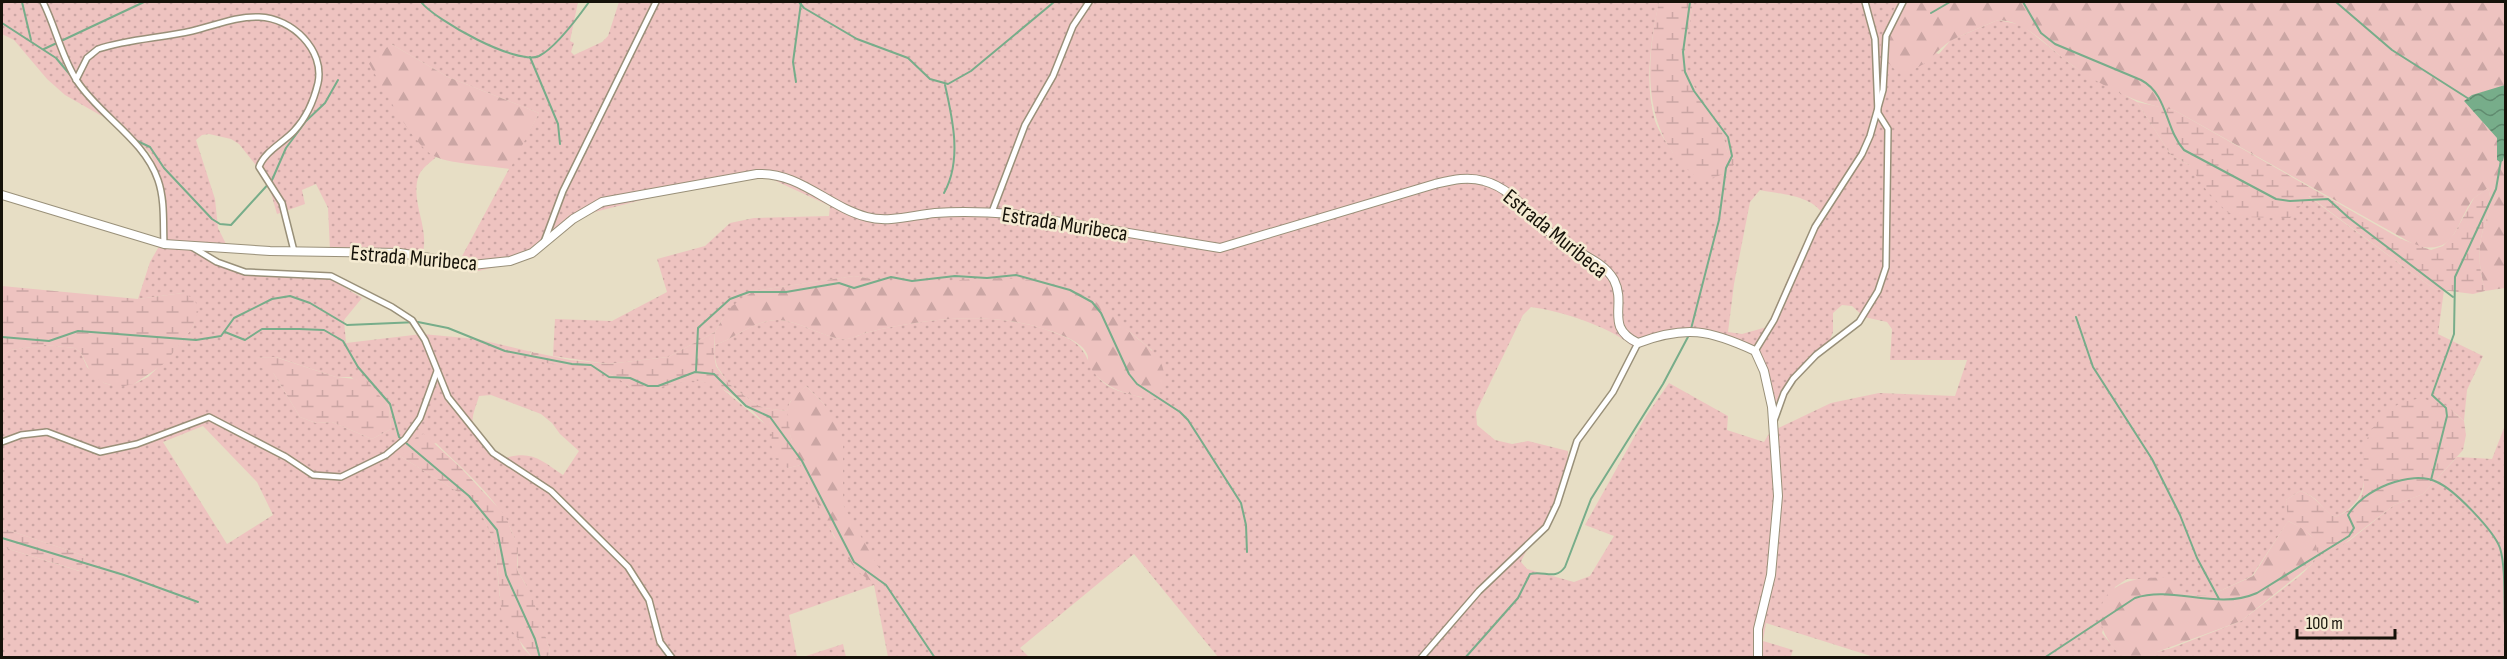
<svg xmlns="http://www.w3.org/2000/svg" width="2507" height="659" font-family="'Sofia Sans Condensed',sans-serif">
	<defs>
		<pattern id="grass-dots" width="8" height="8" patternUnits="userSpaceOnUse" patternTransform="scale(1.5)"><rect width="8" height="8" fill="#eec3c0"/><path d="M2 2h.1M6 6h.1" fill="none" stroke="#cba6a4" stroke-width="1.8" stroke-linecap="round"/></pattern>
		<pattern id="forest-firs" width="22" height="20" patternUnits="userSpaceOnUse" patternTransform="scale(1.5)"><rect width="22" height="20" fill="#eec3c0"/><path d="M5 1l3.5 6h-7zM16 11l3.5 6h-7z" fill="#cba6a4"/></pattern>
		<pattern id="wetland-marsh" width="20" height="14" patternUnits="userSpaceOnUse" patternTransform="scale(1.5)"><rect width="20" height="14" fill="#eec3c0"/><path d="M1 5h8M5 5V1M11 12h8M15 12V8" fill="none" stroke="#cba6a4"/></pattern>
		<pattern id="water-waves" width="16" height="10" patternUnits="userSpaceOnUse" patternTransform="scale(1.5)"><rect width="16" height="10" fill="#77ad8a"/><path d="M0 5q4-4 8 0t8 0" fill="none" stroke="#608b6f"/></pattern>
	</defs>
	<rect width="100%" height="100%" fill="#e7dec5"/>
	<g fill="url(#grass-dots)" fill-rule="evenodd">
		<path d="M 2,2 L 578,2 L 570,41 L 574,43 L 571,52 L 574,55 L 602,42 L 608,36 L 619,2 L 1659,2 C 1651,40 1644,82 1655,121 C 1659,132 1667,143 1673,153 L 1728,153 L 1721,129 L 1685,72 L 1684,57 L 1693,2 L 1897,2 L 1882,37 L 1939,54 L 1951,40 L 1998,20 L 2022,25 L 2073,66 L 2137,102 L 2171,155 L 2189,165 L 2243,217 L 2261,216 L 2308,196 L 2434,289 L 2444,290 L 2438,334 L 2483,356 L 2467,390 L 2464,421 C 2455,412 2448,408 2436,404 C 2400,389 2385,424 2364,450 C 2366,480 2367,503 2335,517 C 2318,507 2321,498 2300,491 L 2286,500 L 2289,520 L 2252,576 L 2209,596 L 2184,594 L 2172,581 L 2127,579 L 2115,587 L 2102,633 L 2119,654 L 2131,657 L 1874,657 L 1766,623 L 1763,641 L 1793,650 L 1791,656 L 1798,657 L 1218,657 L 1134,554 L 1020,648 L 1029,657 L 888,657 L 874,585 L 789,615 L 797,657 L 546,657 L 550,654 L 549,647 L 526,585 L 517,570 C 526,520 468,475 436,443 L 400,456 L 477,504 L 495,544 L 500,599 L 523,648 L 532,657 L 2,657 L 2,547 L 79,571 L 85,556 L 2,528 L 2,356 L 11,350 L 45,345 L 75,348 L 81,353 L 87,367 L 104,383 L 111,385 L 134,384 L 148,377 L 170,356 L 193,327 L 195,320 L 183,293 L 138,299 L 150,262 L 165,236 L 162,183 L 151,154 L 120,122 L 100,115 L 65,95 L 47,79 L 14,40 L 2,34 ZM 391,44 L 448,77 L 539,113 L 460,260 L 470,273 L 516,262 L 543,249 L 587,214 L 669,193 L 718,186 L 763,175 L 830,206 L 829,216 L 754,218 L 730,223 L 705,246 L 657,259 L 667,292 L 612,321 L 555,319 L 553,356 L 608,364 L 668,357 L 715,332 L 723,318 L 754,291 L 854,276 L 894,283 L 925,283 L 1126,329 L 1152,350 L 1142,398 C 1131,394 1113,391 1104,383 C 1085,367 1091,348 1065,337 C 1003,309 933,317 869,332 C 861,334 854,338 847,339 C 833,342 798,320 778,320 C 754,320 737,337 715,345 L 714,354 L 717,366 L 728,383 L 755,404 L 764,408 L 787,411 L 790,402 L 806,386 L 824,404 L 843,446 L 843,505 L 876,584 L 834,537 L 801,465 L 788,468 L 772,441 L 772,433 L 765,424 L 720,387 L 710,382 L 691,380 L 634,391 L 621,380 L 598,369 L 535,360 L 529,354 L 532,352 L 477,339 L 422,334 L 346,343 L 344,320 L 362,298 L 319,272 L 287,271 L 243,275 L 208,260 L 209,250 L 226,244 L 218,228 L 215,199 L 196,140 L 202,135 L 209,134 L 231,139 L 239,144 L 267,179 L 277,214 L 305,204 L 302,190 L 316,184 L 328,208 L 330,250 L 422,255 C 431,229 409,201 419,175 C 422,168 431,162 436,157 L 423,145 ZM 1760,190 C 1779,194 1810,195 1822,213 L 1798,255 L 1767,327 L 1742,334 L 1728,332 L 1734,284 L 1750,202 ZM 1842,305 L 1852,306 L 1864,317 L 1887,322 L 1892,329 L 1890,360 L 1967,360 L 1955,396 L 1879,393 L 1831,403 L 1770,432 L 1764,442 L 1727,430 L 1728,416 L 1669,383 L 1646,416 L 1585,525 L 1614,536 L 1590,576 L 1574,582 L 1527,569 L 1521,562 C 1527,545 1543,535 1552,520 C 1565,501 1566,473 1568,451 L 1528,441 L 1512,444 L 1495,440 L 1477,425 L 1476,412 L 1523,315 L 1531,307 C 1561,311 1616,328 1636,350 L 1656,337 L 1715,336 L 1756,356 L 1771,412 L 1785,385 L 1809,357 L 1829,342 L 1833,332 L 1833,313 ZM 276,357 L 336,377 L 351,377 L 389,406 L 391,429 L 372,439 L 332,422 L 316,423 L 300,417 L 274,374 L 256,358 ZM 491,395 L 541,414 L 552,423 L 560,434 L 579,451 L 563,475 C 541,460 532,450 505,458 C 494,453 475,437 473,424 C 471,416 477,404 479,396 ZM 203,426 L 257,482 L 273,515 L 227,544 L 163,442 Z"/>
		<polygon points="2505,403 2505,657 2134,658 2172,648 2241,621 2301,575 2312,564 2317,552 2323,554 2349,541 2394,505 2423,494 2457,457 2492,459 2504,428"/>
		<polygon points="843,644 846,657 803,657"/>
	</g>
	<g fill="url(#forest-firs)">
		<path d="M 1897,2 L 2505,2 L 2505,85 L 2464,101 L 2497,138 L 2497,154 L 2503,161 L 2505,152 L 2505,288 L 2485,291 C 2480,271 2477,254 2482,234 C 2486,217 2494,206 2488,188 C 2484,192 2477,195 2473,199 C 2455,224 2456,257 2415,245 L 2174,110 C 2137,104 2103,87 2072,65 C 2049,49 2028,21 1998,20 C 1984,26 1968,32 1954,39 C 1933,50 1927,72 1897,72 L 1880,54 L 1881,37 Z"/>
		<path d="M 391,44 L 448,77 L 539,113 L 510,169 C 492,166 452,164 436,157 C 414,148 381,84 368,62 Z"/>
		<path d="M 854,276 C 878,280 902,284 927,282 C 985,279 1034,270 1089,298 C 1106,307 1122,326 1138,339 C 1161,356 1173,372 1156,399 C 1132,397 1103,389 1090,367 C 1087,363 1089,358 1087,354 C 1083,345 1074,341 1066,337 C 1003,309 933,317 869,332 C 862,333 855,338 847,339 C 833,342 798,320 778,320 C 754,320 737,337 715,345 L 715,332 L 723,318 L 732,306 L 754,291 Z"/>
		<path d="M 806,386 L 824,404 L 841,432 L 843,446 L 843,505 L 887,582 L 876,584 C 870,580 862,576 857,570 C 836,548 783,441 787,411 C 788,401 799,392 806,386 Z"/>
		<path d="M 2288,521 L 2304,529 L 2317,542 L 2317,552 L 2312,564 L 2241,621 L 2146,656 L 2131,657 L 2120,655 C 2085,619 2098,581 2148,578 C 2156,578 2164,576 2171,580 C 2176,583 2180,589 2184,594 L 2209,596 L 2253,576 Z"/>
	</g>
	<g fill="url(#wetland-marsh)">
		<path d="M 1659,2 L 1693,2 L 1684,57 L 1685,72 L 1721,129 L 1728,153 L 1737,160 C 1729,174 1716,178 1701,180 C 1641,139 1645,64 1659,2 Z"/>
		<path d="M 2137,102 L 2174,110 L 2401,239 L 2431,250 L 2443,246 L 2454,234 L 2474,198 L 2488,188 C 2494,205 2486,217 2482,234 C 2477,254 2480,271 2485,291 L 2473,294 L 2434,289 L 2309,196 L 2290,218 L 2243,217 L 2227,212 L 2207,191 L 2189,165 L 2171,155 Z"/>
		<polygon points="2,286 138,299 183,293 194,299 199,309 193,327 165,363 134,384 119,387 104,383 92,375 81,353 75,348 45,345 11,350 2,356"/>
		<path d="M 715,332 L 714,354 L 716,366 L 728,383 L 755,404 L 764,408 L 787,411 L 791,438 L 801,465 L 788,468 L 777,463 L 771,444 L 772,434 C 757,410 718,377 689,381 C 670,383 652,392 634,391 C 599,357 566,373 530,358 L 532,352 L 570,360 L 608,364 L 668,357 Z"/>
		<polygon points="275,357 336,377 366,380 389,407 391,429 372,439 332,422 316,423 300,417 274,374 258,366 256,358"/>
		<path d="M 2421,398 L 2445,405 L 2464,421 L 2466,435 L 2463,450 L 2423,494 L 2394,505 L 2340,547 L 2323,555 L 2317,552 C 2317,535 2302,528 2288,521 L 2286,500 L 2300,491 C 2318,497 2320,508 2335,517 C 2373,502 2362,482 2364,451 C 2366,433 2382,412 2399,404 C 2405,401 2414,400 2421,398 Z"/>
		<polygon points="424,434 461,468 505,515 518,547 517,570 531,594 549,647 550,654 546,657 532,657 502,618 495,544 477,504 400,456 418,435"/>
		<polygon points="2,528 85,556 80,571 2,547"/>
	</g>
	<polygon fill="url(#water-waves)" points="2505,85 2505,152 2503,161 2500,162 2497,160 2497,138 2464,101 2472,95"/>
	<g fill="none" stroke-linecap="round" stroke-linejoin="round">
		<g stroke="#77ad8a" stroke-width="2">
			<polyline points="22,2 31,40"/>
			<path d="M 421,2 C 435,20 517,66 539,56 C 555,48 579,16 589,2"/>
			<polyline points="799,2 804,8 857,39 908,58 930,79 948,84 971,71 1054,2"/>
			<polyline points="1690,2 1683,52 1685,72 1694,91 1728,137 1732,156 1726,168 1719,220 1691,329"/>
			<path d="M 2023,2 L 2041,33 L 2055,44 L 2141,80 C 2168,94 2165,129 2184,150 L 2276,199 L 2290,201 L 2328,199 L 2349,218 L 2453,297"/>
			<polyline points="2336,2 2392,50 2469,99"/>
			<polyline points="1931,13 1950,2"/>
			<polyline points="2,23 56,58 72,77"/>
			<polyline points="44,49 144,2"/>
			<polyline points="530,57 558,124 560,144"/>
			<polyline points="796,82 793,62 801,3"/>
			<polyline points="133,139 150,147 164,168 212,219 220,224 231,225 272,180 286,148 306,121 325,103 338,80"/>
			<path d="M 944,193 C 962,161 953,120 945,85"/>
			<polyline points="2076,317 2093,367 2152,459 2180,515 2197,558 2219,599"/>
			<polyline points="225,332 245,340 262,329 299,329 324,330 343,341 358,367 390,404 399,437 469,496 497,530 506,575 535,639 540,658"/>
			<polyline points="2,337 49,341 78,331 196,340 221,336 234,318 272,299 290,296 310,303 347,325 418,322 448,328 505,351 572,364 591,365 609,377 630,378 648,386 658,386 695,372 714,374 746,406 770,417 802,461 854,562 886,585 935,658"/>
			<polyline points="696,371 698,328 730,299 749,292 786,292 839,283 854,288 891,277 912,281 955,276 987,278 1016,275 1070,290 1092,302 1101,313 1129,374 1137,384 1180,412 1188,420 1241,503 1246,525 1247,552"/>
			<polyline points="2431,480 2447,416 2446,408 2432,395 2454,334 2455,277 2496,189 2501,160"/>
			<polyline points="2,538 124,575 198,602"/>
			<path d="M 1465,658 L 1518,598 L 1530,574 C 1544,570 1555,581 1565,567 L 1591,499 L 1663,384 L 1689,335"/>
			<path d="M 2044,658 L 2135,598 C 2173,585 2216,611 2257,593 L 2349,536 L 2354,528 L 2348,515 C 2362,490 2411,469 2437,482 C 2455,490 2494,531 2500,548 C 2507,571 2503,615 2506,641"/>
		</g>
		<g stroke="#999079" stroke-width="8">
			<g id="street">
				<path d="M 43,2 C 56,28 61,56 77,81 C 100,116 144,139 158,180 C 165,200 163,224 164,244"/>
				<path d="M 76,80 L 87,58 L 98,49 C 128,39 161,38 192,31 C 214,26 236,16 259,17 C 292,18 325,50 318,83 C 314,100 306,118 294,131 C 284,142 264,152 259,167 L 282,203 L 294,251"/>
				<polyline points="992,212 1025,125 1053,76 1073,26 1089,2"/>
				<polyline points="544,242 563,191 656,2"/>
				<polyline points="192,247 217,262 245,272 331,276 392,307 412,320 425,340 448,397 493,453 551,491 628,567 649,600 660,642 672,658"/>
				<polyline points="1755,351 1774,320 1815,227 1862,154 1870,136 1883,90 1886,36 1903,2"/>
				<polyline points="1774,421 1784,393 1793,379 1816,355 1859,322 1878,291 1886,267 1888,129 1878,113 1875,39 1865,2"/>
				<polyline points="2,442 21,435 47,432 100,452 137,444 209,417 286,457 313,475 341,477 386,455 405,439 420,418 437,371"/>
				<polyline points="1421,658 1479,591 1546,527 1557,504 1577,441 1613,392 1638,343"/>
			</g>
		</g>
		<g stroke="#999079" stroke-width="10">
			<path id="secondary" d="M 2,195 L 164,244 L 270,251 L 400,253 L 472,265 L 510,261 L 532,253 L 573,219 L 602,202 L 757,174 C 800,172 828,207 867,217 C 888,223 914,215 935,213 C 961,211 987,212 1013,214 L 1220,248 L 1435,184 C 1452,180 1467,176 1484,181 C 1516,189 1536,225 1563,243 C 1581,255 1603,261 1614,280 C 1627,306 1604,327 1638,343 C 1686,325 1710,330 1755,351 L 1764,371 L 1772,407 L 1778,496 L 1771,575 L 1758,629 L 1758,658"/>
		</g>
		<use href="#street" stroke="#fff" stroke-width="5"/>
		<use href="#secondary" stroke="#fff" stroke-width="8"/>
	</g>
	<g text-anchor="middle" stroke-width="5" stroke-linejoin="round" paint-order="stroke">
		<g font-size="22" fill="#151209" stroke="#f5ebd2">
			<text transform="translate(1065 223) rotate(9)" y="8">Estrada Muribeca</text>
			<text transform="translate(1556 233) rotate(39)" y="8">Estrada Muribeca</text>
			<text transform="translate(414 257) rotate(5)" y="8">Estrada Muribeca</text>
		</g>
	</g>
	<rect width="2507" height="659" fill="none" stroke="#151209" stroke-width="6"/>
	<path d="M2297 629v9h98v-9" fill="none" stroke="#151209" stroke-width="3"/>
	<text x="2306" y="629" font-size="18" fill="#151209" stroke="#f5ebd2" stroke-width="4.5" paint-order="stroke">100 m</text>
</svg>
